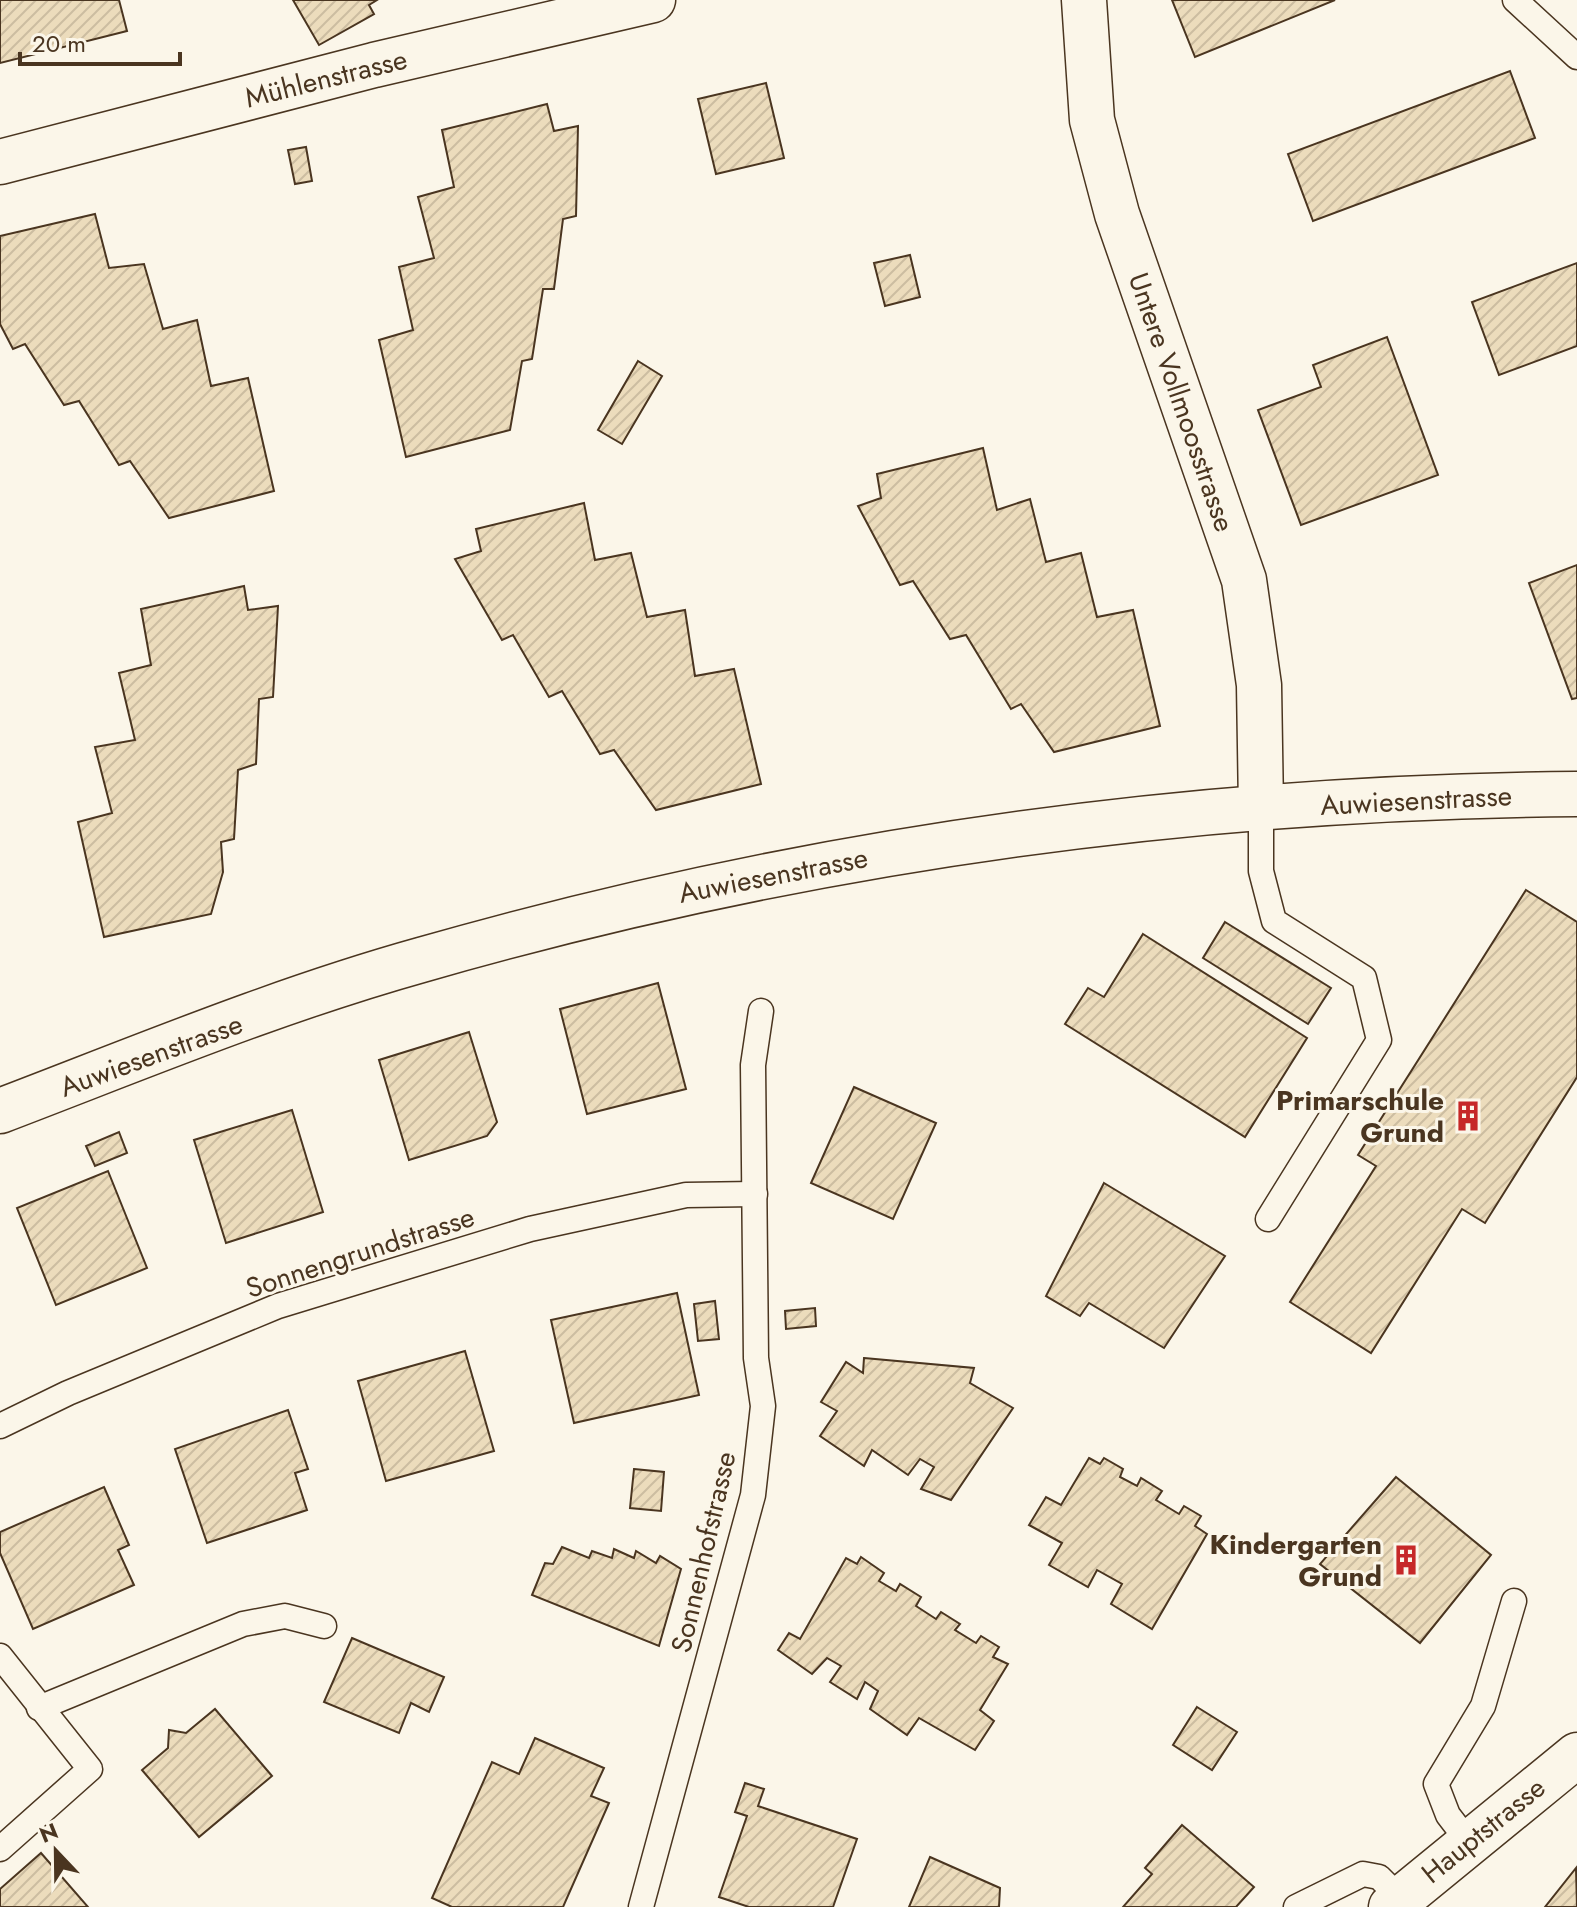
<svg xmlns="http://www.w3.org/2000/svg" width="1577" height="1907" font-family="Jost,sans-serif">
	<defs>
		<pattern id="building-hatch" width="6" height="6" patternUnits="userSpaceOnUse" patternTransform="scale(2)"><rect width="6" height="6" fill="#ecdcbc"/><path d="M-1 1l2-2M0 6l6-6M5 7l2-2" fill="none" stroke="#ccbda1"/></pattern>
	</defs>
	<rect width="100%" height="100%" fill="#fbf6e9"/>
	<g fill="url(#building-hatch)" stroke="#4a3520" stroke-width="2">
		<polygon points="0,0 119,0 127,31 0,63"/>
		<polygon points="293,0 377,0 369,5 374,14 319,45"/>
		<polygon points="1172,0 1335,0 1195,57"/>
		<polygon points="1510,71 1535,138 1313,221 1288,154"/>
		<polygon points="766,83 784,158 716,174 698,99"/>
		<polygon points="547,104 554,131 578,126 576,216 563,219 554,289 543,289 532,359 522,361 510,430 406,457 379,340 413,330 399,267 434,258 418,197 454,187 442,130"/>
		<polygon points="306,147 312,181 295,184 288,150"/>
		<polygon points="95,214 109,268 144,264 163,329 197,320 211,386 248,378 274,491 169,518 130,461 119,465 79,401 64,405 25,344 13,349 0,324 0,236"/>
		<polygon points="910,255 920,297 885,306 874,263"/>
		<polygon points="1577,263 1577,346 1499,375 1472,302"/>
		<polygon points="1387,337 1438,475 1301,525 1258,410 1321,387 1313,365"/>
		<polygon points="638,361 662,376 622,444 598,430"/>
		<polygon points="983,448 997,510 1030,499 1046,562 1081,553 1097,617 1133,610 1160,726 1054,752 1021,704 1011,709 966,635 950,639 913,581 900,585 858,506 881,498 877,474"/>
		<polygon points="584,503 595,560 631,553 647,617 685,610 695,676 734,669 761,784 656,810 614,750 600,754 562,691 549,697 513,635 502,640 455,559 481,551 476,529"/>
		<polygon points="1577,565 1577,698 1572,699 1529,583"/>
		<polygon points="244,586 248,610 278,606 273,697 259,699 256,764 238,770 234,839 221,842 223,872 211,914 104,937 78,822 112,813 95,747 135,740 119,673 151,665 141,609"/>
		<polygon points="1526,890 1577,922 1577,1077 1485,1223 1462,1209 1371,1353 1290,1302 1376,1166 1358,1155"/>
		<polygon points="1225,922 1331,988 1308,1024 1203,958"/>
		<polygon points="1143,934 1307,1038 1245,1137 1065,1024 1088,988 1104,997"/>
		<polygon points="658,983 686,1089 587,1114 560,1009"/>
		<polygon points="469,1032 497,1122 487,1136 409,1160 379,1060"/>
		<polygon points="854,1087 936,1123 893,1219 811,1183"/>
		<polygon points="292,1110 323,1212 226,1243 194,1140"/>
		<polygon points="119,1132 127,1153 95,1166 86,1146"/>
		<polygon points="108,1171 147,1268 56,1305 17,1208"/>
		<polygon points="1104,1183 1225,1256 1164,1348 1089,1303 1080,1316 1046,1296"/>
		<polygon points="677,1293 699,1395 574,1423 551,1320"/>
		<polygon points="715,1301 719,1339 698,1341 694,1304"/>
		<polygon points="815,1308 816,1326 786,1329 785,1311"/>
		<polygon points="465,1351 494,1451 386,1481 358,1381"/>
		<polygon points="864,1358 974,1368 970,1383 1013,1408 951,1500 921,1489 934,1467 920,1459 908,1475 872,1450 864,1466 820,1436 837,1411 821,1402 846,1362 863,1373"/>
		<polygon points="288,1410 308,1469 295,1473 307,1510 207,1543 175,1449"/>
		<polygon points="1089,1458 1100,1464 1104,1458 1123,1469 1120,1477 1137,1486 1141,1478 1162,1491 1156,1500 1179,1514 1184,1506 1201,1516 1195,1526 1207,1534 1152,1629 1111,1604 1122,1584 1097,1570 1088,1587 1049,1565 1062,1543 1029,1525 1046,1497 1061,1505"/>
		<polygon points="634,1469 664,1472 661,1511 630,1508"/>
		<polygon points="1396,1477 1491,1555 1420,1643 1320,1564"/>
		<polygon points="104,1487 129,1545 118,1550 134,1585 33,1629 0,1553 0,1532"/>
		<polygon points="562,1547 589,1558 592,1551 612,1558 614,1549 634,1558 636,1551 656,1563 660,1556 681,1569 659,1646 532,1595 545,1563 553,1564"/>
		<polygon points="861,1557 884,1573 879,1581 896,1591 900,1584 921,1597 916,1606 936,1619 941,1612 960,1624 955,1630 976,1643 981,1636 999,1647 993,1657 1008,1664 980,1710 994,1721 975,1750 919,1718 907,1735 870,1709 878,1691 865,1682 857,1699 830,1682 841,1666 827,1658 812,1674 778,1650 789,1633 800,1639 846,1558 857,1564"/>
		<polygon points="352,1638 444,1677 429,1712 411,1703 399,1733 324,1702"/>
		<polygon points="1197,1707 1237,1732 1212,1770 1173,1745"/>
		<polygon points="215,1709 272,1776 199,1837 142,1770 168,1748 169,1730 186,1733"/>
		<polygon points="535,1738 604,1768 591,1796 609,1803 563,1907 452,1907 432,1898 492,1762 519,1774"/>
		<polygon points="745,1783 764,1789 758,1806 857,1839 833,1907 749,1907 719,1897 747,1816 735,1812"/>
		<polygon points="1182,1825 1254,1887 1236,1907 1123,1907 1152,1874 1145,1868"/>
		<polygon points="41,1853 88,1907 0,1907 0,1889"/>
		<polygon points="930,1857 1000,1888 999,1907 909,1907"/>
		<polygon points="1576,1868 1577,1907 1545,1907"/>
	</g>
	<g fill="none" stroke-linecap="round" stroke-linejoin="round">
		<g stroke="#4a3520" stroke-width="27">
			<g id="service">
				<polyline points="1515,0 1577,57"/>
				<polyline points="1261,808 1261,871 1274,921 1364,978 1379,1040 1268,1219"/>
				<polyline points="0,1426 68,1393 278,1306 530,1229 686,1195 755,1194"/>
				<polyline points="0,1656 90,1769 0,1849"/>
				<polyline points="39,1708 243,1624 285,1616 324,1626"/>
				<polyline points="1468,1841 1448,1815 1436,1784 1483,1706 1514,1601"/>
				<polyline points="641,1907 753,1495 763,1406 756,1358 753,1065 761,1011"/>
				<polyline points="1296,1907 1363,1874 1379,1877 1400,1898"/>
			</g>
		</g>
		<g stroke="#4a3520" stroke-width="47">
			<g id="minor">
				<polyline points="1084,0 1092,120 1117,214 1244,580 1259,685 1261,808"/>
				<polyline points="0,162 374,65 653,0"/>
				<path d="M 0,1111 C 139,1058 278,1000 421,960 C 797,852 1186,797 1577,794"/>
			</g>
		</g>
		<g stroke="#4a3520" stroke-width="47">
			<polyline id="tertiary" points="1391,1907 1577,1755"/>
		</g>
		<use href="#service" stroke="#fbf6e9" stroke-width="24"/>
		<use href="#minor" stroke="#fbf6e9" stroke-width="44"/>
		<use href="#tertiary" stroke="#fbf6e9" stroke-width="44"/>
	</g>
	<defs>
		<g id="building-bare" transform="scale(2.4)"><path d="M-4-6H4V6H1V3H-1V6H-4ZM-2.5-4.3h1.7v1.8h-1.7ZM.8-4.3h1.7v1.8H.8ZM-2.5-1h1.7V.8h-1.7ZM.8-1h1.7V.8H.8Z" fill="#c62828" stroke="#fbf6e9" stroke-width="2.5" paint-order="stroke"/></g>
	</defs>
	<g fill-rule="evenodd">
		<use href="#building-bare" x="1468" y="1116"/>
		<use href="#building-bare" x="1406" y="1560"/>
	</g>
	<g text-anchor="middle" stroke-width="6" stroke-linejoin="round" paint-order="stroke">
		<g font-size="28" fill="#4a3520" stroke="#fbf6e9">
			<text transform="translate(326 78) rotate(-14)" y="10">Mühlenstrasse</text>
			<text transform="translate(1182 402) rotate(71)" y="10">Untere Vollmoosstrasse</text>
			<text transform="translate(1416 800) rotate(-3)" y="10">Auwiesenstrasse</text>
			<text transform="translate(773 875) rotate(-11)" y="10">Auwiesenstrasse</text>
			<text transform="translate(151 1055) rotate(-20)" y="10">Auwiesenstrasse</text>
			<text transform="translate(360 1252) rotate(-18)" y="10">Sonnengrundstrasse</text>
			<text transform="translate(703 1552) rotate(-77)" y="10">Sonnenhofstrasse</text>
			<text transform="translate(1483 1830) rotate(-39)" y="10">Hauptstrasse</text>
		</g>
		<g font-size="28" font-weight="bold" fill="#4a3520" stroke="#fbf6e9" text-anchor="end">
			<text x="1444" y="1110">Primarschule<tspan x="1444" dy="32">Grund</tspan></text>
			<text x="1382" y="1554">Kindergarten<tspan x="1382" dy="32">Grund</tspan></text>
		</g>
	</g>
	<g transform="translate(56 1851) rotate(338)" stroke="#fbf6e9" stroke-width="6" paint-order="stroke">
	<path d="M0-6L14 30L0 20L-14 30Z" fill="#4a3520"/>
	<text y="-12" font-size="22" font-weight="bold" text-anchor="middle" fill="#4a3520">N</text>
	</g>
	<path d="M20 52v12h160v-12" fill="none" stroke="#4a3520" stroke-width="4"/>
	<text x="32" y="52" font-size="24" fill="#4a3520" stroke="#fbf6e9" stroke-width="6" paint-order="stroke">20 m</text>
</svg>
